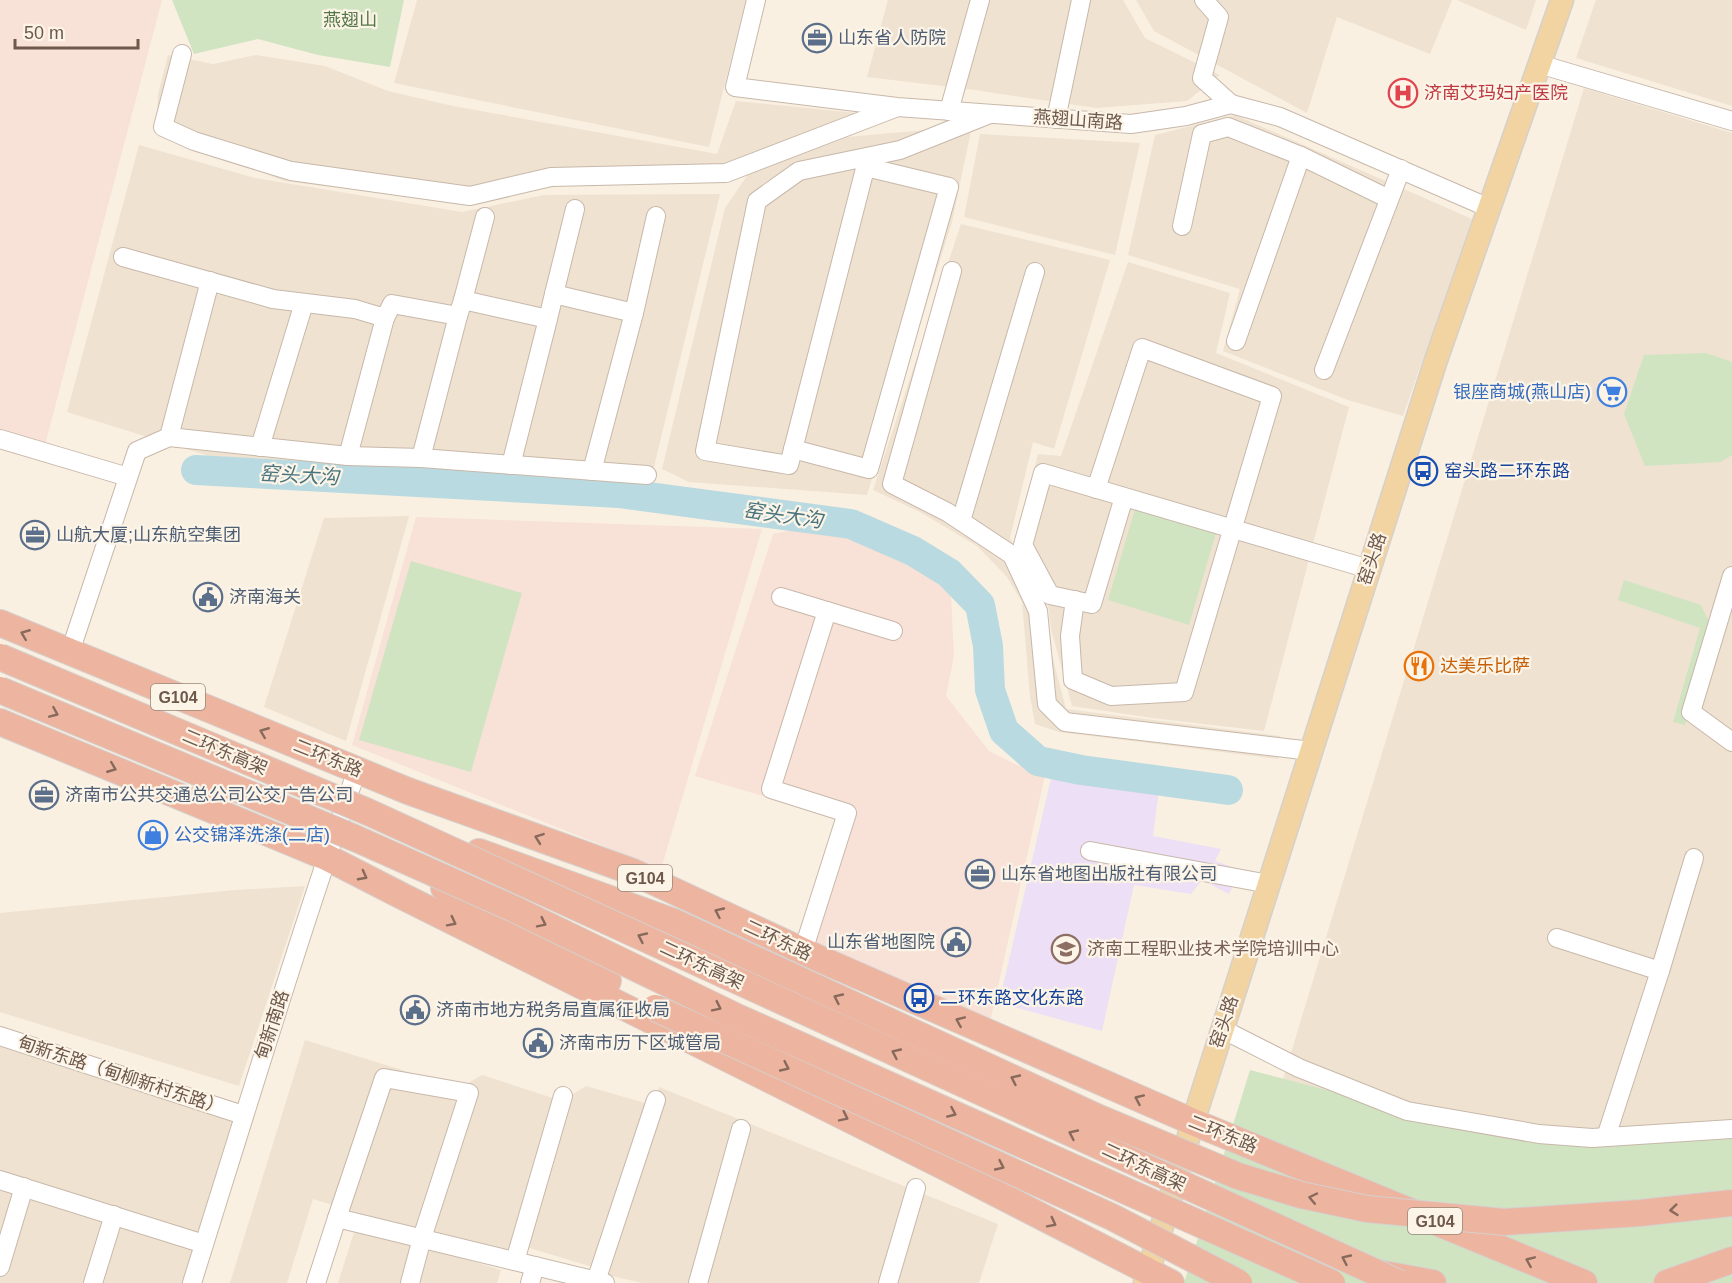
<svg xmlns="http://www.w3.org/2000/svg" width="1732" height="1283" font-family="Arial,'Noto Sans SC',sans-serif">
	<rect width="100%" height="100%" fill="#f9f0e2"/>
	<g fill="#efe2d1">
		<polygon points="417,0 746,0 709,147 394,83"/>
		<polygon points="888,0 1123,0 1145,38 1220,75 1187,101 1096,108 968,89 867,77"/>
		<polygon points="1136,0 1452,0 1430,54 1337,17 1307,113 1154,31"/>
		<polygon points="1457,0 1536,0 1526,30"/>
		<polygon points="1596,0 1732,0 1732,106 1576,58"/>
		<polygon points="168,55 213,64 256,55 325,66 388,91 453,106 717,154 736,101 896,117 779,163 847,137 972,126 952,222 867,495 689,482 662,469 725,208 749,173 555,186 471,204 284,181 156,132 158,94"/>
		<polygon points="1584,88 1732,133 1732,1123 1571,1146 1451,1122 1283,1079"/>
		<polygon points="1235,115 1472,219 1403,416 1348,400 1223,351 1240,289 1128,255 1155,135"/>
		<polygon points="980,134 1140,143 1115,255 964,217"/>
		<polygon points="139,145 255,178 462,212 544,195 720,194 651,479 209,456 67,412"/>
		<polygon points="961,224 1110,260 1054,449 1033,442 1010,538 1041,599 1046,633 1066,709 1280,736 1278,759 1059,732 1035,724 1030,696 1022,602 1007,577 977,546 920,512 873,490"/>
		<polygon points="1128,262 1230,293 1216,353 1349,407 1264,731 1152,718 1072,706 1051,629 1047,596 1018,535 1038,454 1061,456"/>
		<polygon points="409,516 346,741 264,707 324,518"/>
		<polygon points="305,886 239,1086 0,1012 0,913 236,890"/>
		<polygon points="0,1038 246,1113 192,1283 0,1283"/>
		<polygon points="305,1040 460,1088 482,1075 562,1101 586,1086 645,1103 596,1268 526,1247 489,1253 313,1199 287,1283 230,1283"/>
		<polygon points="659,1087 998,1224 979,1283 642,1283 603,1274"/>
		<polygon points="356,1226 501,1270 497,1283 338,1283"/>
	</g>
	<g fill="#f8e1d7">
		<polygon points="0,0 162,0 41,460 0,449"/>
		<polygon points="416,517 762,529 661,869 352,745"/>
		<polygon points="851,524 908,545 951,595 954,656 946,696 989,751 1017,765 1046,771 990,1022 812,947 851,822 695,776 773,534 803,528"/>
	</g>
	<polygon fill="#eddff5" points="1052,774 1159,789 1153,836 1221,849 1215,861 1241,870 1229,894 1202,880 1191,894 1134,885 1102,1031 999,1003"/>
	<g fill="#d0e4c2">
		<polygon points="172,0 404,0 390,67 318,55 258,39 194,54"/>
		<polygon points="1706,353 1732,362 1732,455 1720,462 1645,466 1624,414 1644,355"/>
		<polygon points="1135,509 1216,533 1189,625 1108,600"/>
		<polygon points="411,561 522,593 471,772 359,740"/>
		<polygon points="1624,580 1701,605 1710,624 1685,725 1673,722 1700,628 1618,600"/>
		<polygon points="1250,1070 1451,1122 1571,1146 1658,1138 1732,1126 1732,1283 1184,1283"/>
	</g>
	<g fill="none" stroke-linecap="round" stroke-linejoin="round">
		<polyline stroke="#b9dae0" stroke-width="30" points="196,470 619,493 851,524 913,551 949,573 980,605 988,646 990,690 1004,731 1038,761 1081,770 1228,790"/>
		<g stroke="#c8b8aa" stroke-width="20">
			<g id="minor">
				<polyline points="756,0 735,87 897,107 1131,124 1186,116 1231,104 1280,117 1489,208"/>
				<polyline points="1204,0 1219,17 1202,78 1231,104"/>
				<polyline points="182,54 163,127 194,141 291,171 470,196 551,177 726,173 895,108"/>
				<polyline points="1539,64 1732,121"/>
				<polyline points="949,111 980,0"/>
				<polyline points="1056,119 1081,0"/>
				<polyline points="868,157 789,465 705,451 757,201 799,171 900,150 990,114"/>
				<polyline points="1182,226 1202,134 1228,127 1301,156"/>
				<polyline points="123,257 273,299 355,309 385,318 392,304 458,316 463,300 548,319 554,294 634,313"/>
				<polyline points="952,271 892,484 947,512 1012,555 1038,611 1047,704 1065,722 1311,751"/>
				<polyline points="554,294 575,209"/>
				<polyline points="463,300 485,217"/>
				<polyline points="1236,341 1301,156 1389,199"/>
				<polyline points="1324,370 1401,169"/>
				<polyline points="169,437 348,456 421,458 647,475"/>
				<polyline points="0,439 128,477"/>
				<polyline points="260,447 304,303"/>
				<polyline points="793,449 869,469 949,187 866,167"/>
				<polyline points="348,456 385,318"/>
				<polyline points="421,458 458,316"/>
				<polyline points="511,465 548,319"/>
				<polyline points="592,471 634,313 656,216"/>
				<polyline points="1124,497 1092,604 1050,595 1023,545 1043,473 1369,569"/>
				<polyline points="961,521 1035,272"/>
				<polyline points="1732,576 1691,712 1732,742"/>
				<polyline points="781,597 893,631"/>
				<polyline points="1075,600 1070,636 1073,680 1111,696 1184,692 1272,396 1142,348 1096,489"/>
				<polyline points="70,652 137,451 169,437 210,281"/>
				<polyline points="1090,851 1269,884"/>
				<polyline points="1557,938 1660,971 1606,1137"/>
				<polyline points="803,951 847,813 771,789 827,611"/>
				<polyline points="1660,971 1694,858"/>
				<polyline points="1222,1029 1299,1068 1407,1111 1539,1134 1592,1138 1732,1129"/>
				<polyline points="0,1036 243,1115"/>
				<polyline points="0,1180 204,1244"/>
				<polyline points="337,1218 384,1078 469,1093 422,1238 410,1283"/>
				<polyline points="515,1261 563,1096"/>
				<polyline points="0,1267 24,1187"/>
				<polyline points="596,1281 656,1100"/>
				<polyline points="93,1283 114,1215"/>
				<path d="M 192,1283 C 246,1111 298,939 357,770"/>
				<polyline points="316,1283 337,1218 605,1283"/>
				<polyline points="530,1283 535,1266"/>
				<polyline points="698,1283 741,1129"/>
				<polyline points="888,1283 916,1188"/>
			</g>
		</g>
		<g stroke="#d6d0cd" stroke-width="25">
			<polyline id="major" points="1145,1283 1193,1122 1436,360 1562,0"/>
		</g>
		<g stroke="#d6d0cd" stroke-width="28">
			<g id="highway">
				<polyline points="0,623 408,791 633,872 820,959 1193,1122 1584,1283"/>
				<polyline points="0,722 326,857 400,895 945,1167 1171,1283"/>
				<polyline points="479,852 674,922"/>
				<polyline points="444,888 608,981"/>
				<polyline points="1378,1273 1433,1283"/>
				<polyline points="1667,1283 1732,1260"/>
			</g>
		</g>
		<use href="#minor" stroke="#fff" stroke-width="18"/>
		<use href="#major" stroke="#f1d4a1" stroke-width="22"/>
		<use href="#highway" stroke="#edb49f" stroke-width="26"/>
		<g stroke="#d6d0cd" stroke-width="28" stroke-linecap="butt">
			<g id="highway-bridge">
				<polyline points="0,657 368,812 1399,1283"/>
				<polyline points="0,690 357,839 514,909 737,1017 1332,1283"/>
				<polyline points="674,922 1099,1118 1238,1176 1301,1195 1367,1209 1504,1222 1640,1213 1732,1203"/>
				<polyline points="655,1008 1112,1217 1239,1283"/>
			</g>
		</g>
		<use href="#highway-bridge" stroke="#edb49f" stroke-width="26"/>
	</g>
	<defs><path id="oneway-chevron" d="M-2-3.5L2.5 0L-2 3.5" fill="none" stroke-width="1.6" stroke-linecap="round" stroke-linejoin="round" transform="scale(1.5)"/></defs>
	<g stroke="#876a5c">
		<use href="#oneway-chevron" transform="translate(25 634) rotate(-158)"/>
		<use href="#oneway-chevron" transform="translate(54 713) rotate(23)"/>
		<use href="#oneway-chevron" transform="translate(264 732) rotate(-158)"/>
		<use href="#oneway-chevron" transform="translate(112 768) rotate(22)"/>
		<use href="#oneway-chevron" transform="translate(539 838) rotate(-160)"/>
		<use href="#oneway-chevron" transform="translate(363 876) rotate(28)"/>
		<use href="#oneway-chevron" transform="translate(719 912) rotate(-155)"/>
		<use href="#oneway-chevron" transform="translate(452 922) rotate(27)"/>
		<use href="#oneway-chevron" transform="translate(542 923) rotate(26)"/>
		<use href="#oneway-chevron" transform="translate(642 937) rotate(-155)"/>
		<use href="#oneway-chevron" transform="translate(838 998) rotate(-155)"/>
		<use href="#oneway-chevron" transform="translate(717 1007) rotate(26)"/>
		<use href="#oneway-chevron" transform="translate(960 1021) rotate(-157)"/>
		<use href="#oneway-chevron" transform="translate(896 1053) rotate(-155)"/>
		<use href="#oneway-chevron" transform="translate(785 1067) rotate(25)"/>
		<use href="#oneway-chevron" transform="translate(1015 1079) rotate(-155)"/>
		<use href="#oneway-chevron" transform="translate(1139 1099) rotate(-156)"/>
		<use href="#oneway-chevron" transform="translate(952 1113) rotate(24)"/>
		<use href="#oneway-chevron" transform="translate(844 1117) rotate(26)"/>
		<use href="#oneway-chevron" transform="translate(1073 1134) rotate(-155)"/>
		<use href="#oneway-chevron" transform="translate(1000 1166) rotate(25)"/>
		<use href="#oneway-chevron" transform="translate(1313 1198) rotate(-168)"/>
		<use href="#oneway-chevron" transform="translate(1674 1210) rotate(174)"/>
		<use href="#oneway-chevron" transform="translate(1052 1223) rotate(27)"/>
		<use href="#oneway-chevron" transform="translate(1346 1259) rotate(-155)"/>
		<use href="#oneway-chevron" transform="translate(1530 1261) rotate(-157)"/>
	</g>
	<defs>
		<g id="office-ring" transform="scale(1.5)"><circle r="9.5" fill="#fcf4e7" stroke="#5c6f8a" stroke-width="1.5"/><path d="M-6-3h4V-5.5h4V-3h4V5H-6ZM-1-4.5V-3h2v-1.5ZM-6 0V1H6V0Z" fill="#5c6f8a"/></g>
		<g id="hospital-ring" transform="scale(1.5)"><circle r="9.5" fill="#fcf4e7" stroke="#e0444e" stroke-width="1.5"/><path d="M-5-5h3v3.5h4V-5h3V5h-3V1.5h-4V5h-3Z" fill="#e0444e"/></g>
		<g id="supermarket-ring" transform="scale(1.5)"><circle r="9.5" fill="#fcf4e7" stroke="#3f7fe0" stroke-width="1.5"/><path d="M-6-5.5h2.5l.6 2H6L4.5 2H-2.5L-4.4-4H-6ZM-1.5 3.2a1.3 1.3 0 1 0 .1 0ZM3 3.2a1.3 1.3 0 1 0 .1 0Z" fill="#3f7fe0"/></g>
		<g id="bus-ring" transform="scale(1.5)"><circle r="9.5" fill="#fcf4e7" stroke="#1a4fb4" stroke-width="1.5"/><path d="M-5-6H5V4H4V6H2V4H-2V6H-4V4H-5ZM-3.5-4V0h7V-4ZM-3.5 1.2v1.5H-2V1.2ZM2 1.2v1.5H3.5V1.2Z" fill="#1a4fb4"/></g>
		<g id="civic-ring" transform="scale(1.5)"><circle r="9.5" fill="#fcf4e7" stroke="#5c6f8a" stroke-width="1.5"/><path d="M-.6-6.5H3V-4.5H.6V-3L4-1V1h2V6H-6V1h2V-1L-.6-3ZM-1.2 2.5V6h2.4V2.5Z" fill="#5c6f8a"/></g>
		<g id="restaurant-ring" transform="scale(1.5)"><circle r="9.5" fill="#fcf4e7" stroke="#e8710a" stroke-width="1.5"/><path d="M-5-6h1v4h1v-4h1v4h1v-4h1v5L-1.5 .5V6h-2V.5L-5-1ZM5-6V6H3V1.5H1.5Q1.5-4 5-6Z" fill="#e8710a"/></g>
		<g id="shop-ring" transform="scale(1.5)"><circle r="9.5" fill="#fcf4e7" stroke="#3f7fe0" stroke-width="1.5"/><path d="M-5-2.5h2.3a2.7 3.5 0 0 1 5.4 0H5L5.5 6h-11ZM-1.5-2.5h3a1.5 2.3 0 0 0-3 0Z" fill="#3f7fe0"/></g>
		<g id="university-ring" transform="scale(1.5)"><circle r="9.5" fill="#fcf4e7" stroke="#8d6e63" stroke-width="1.5"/><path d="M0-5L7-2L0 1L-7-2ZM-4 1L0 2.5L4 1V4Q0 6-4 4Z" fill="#8d6e63"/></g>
	</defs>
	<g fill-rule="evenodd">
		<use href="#office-ring" x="817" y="38"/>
		<use href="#hospital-ring" x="1403" y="93"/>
		<use href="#supermarket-ring" x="1612" y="392"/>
		<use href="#bus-ring" x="1423" y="471"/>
		<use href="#office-ring" x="35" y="535"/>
		<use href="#civic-ring" x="208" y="597"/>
		<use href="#restaurant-ring" x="1419" y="666"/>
		<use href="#office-ring" x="44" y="795"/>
		<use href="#shop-ring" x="153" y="835"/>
		<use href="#office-ring" x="980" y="874"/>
		<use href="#civic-ring" x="956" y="942"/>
		<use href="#university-ring" x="1066" y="949"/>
		<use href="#bus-ring" x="919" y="998"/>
		<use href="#civic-ring" x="415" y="1010"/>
		<use href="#civic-ring" x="538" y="1043"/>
	</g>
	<g text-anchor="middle" stroke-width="4.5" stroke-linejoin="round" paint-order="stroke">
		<g fill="#fcf4e7" stroke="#98877a" stroke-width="1.5">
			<rect x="151" y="684" width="54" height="26" rx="4.5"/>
			<rect x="618" y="865" width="54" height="26" rx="4.5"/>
			<rect x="1408" y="1208" width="54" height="26" rx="4.5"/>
		</g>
		<g font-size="16" font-weight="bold" fill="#6d584b">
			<text x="178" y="703">G104</text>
			<text x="645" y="884">G104</text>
			<text x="1435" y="1227">G104</text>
		</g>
		<g font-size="18" fill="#557848" stroke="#fcf4e7">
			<text x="350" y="26">燕翅山</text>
		</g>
		<g font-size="18" fill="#4e5e75" stroke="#fcf4e7" text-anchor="start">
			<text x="838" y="44">山东省人防院</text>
			<text x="56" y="541">山航大厦;山东航空集团</text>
			<text x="229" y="603">济南海关</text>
			<text x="65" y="801">济南市公共交通总公司公交广告公司</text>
			<text x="1001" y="880">山东省地图出版社有限公司</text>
			<text x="935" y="948" text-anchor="end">山东省地图院</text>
			<text x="436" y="1016">济南市地方税务局直属征收局</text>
			<text x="559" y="1049">济南市历下区城管局</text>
		</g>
		<g font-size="18" fill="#be3a42" stroke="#fcf4e7" text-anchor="start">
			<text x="1424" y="99">济南艾玛妇产医院</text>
		</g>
		<g font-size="18" fill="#6d584b" stroke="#fcf4e7">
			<text transform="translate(1078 120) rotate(4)" y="6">燕翅山南路</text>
			<text transform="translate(1372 559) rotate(-72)" y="6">窑头路</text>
			<text transform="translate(225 752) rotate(23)" y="6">二环东高架</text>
			<text transform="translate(328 758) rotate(22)" y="6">二环东路</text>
			<text transform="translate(778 940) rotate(25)" y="6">二环东路</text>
			<text transform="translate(702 965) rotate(25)" y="6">二环东高架</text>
			<text transform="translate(1224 1022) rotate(-72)" y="6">窑头路</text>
			<text transform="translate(272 1025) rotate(-72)" y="6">甸新南路</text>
			<text transform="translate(121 1075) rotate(18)" y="6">甸新东路（甸柳新村东路）</text>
			<text transform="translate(1223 1134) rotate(22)" y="6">二环东路</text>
			<text transform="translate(1144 1167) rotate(25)" y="6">二环东高架</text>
		</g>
		<g font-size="18" fill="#366cbe" stroke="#fcf4e7" text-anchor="end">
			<text x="1591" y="398">银座商城(燕山店)</text>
			<text x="174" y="841" text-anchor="start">公交锦泽洗涤(二店)</text>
		</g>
		<g font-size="18" fill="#164399" stroke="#fcf4e7" text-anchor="start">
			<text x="1444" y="477">窑头路二环东路</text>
			<text x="940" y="1004">二环东路文化东路</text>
		</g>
		<g font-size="18" fill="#c56008" stroke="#fcf4e7" text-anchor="start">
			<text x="1440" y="672">达美乐比萨</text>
		</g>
		<g font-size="18" fill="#785e54" stroke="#fcf4e7" text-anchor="start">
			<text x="1087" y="955">济南工程职业技术学院培训中心</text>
		</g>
		<g font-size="20" font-style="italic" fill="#48747f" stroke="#fcf4e7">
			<text transform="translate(299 475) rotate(3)" y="7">窑头大沟</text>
			<text transform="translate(783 515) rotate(8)" y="7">窑头大沟</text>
		</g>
	</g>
	<path d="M15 39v9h123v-9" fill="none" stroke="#6d584b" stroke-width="3"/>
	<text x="24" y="39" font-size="18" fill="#6d584b" stroke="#fcf4e7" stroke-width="4.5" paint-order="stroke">50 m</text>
</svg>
